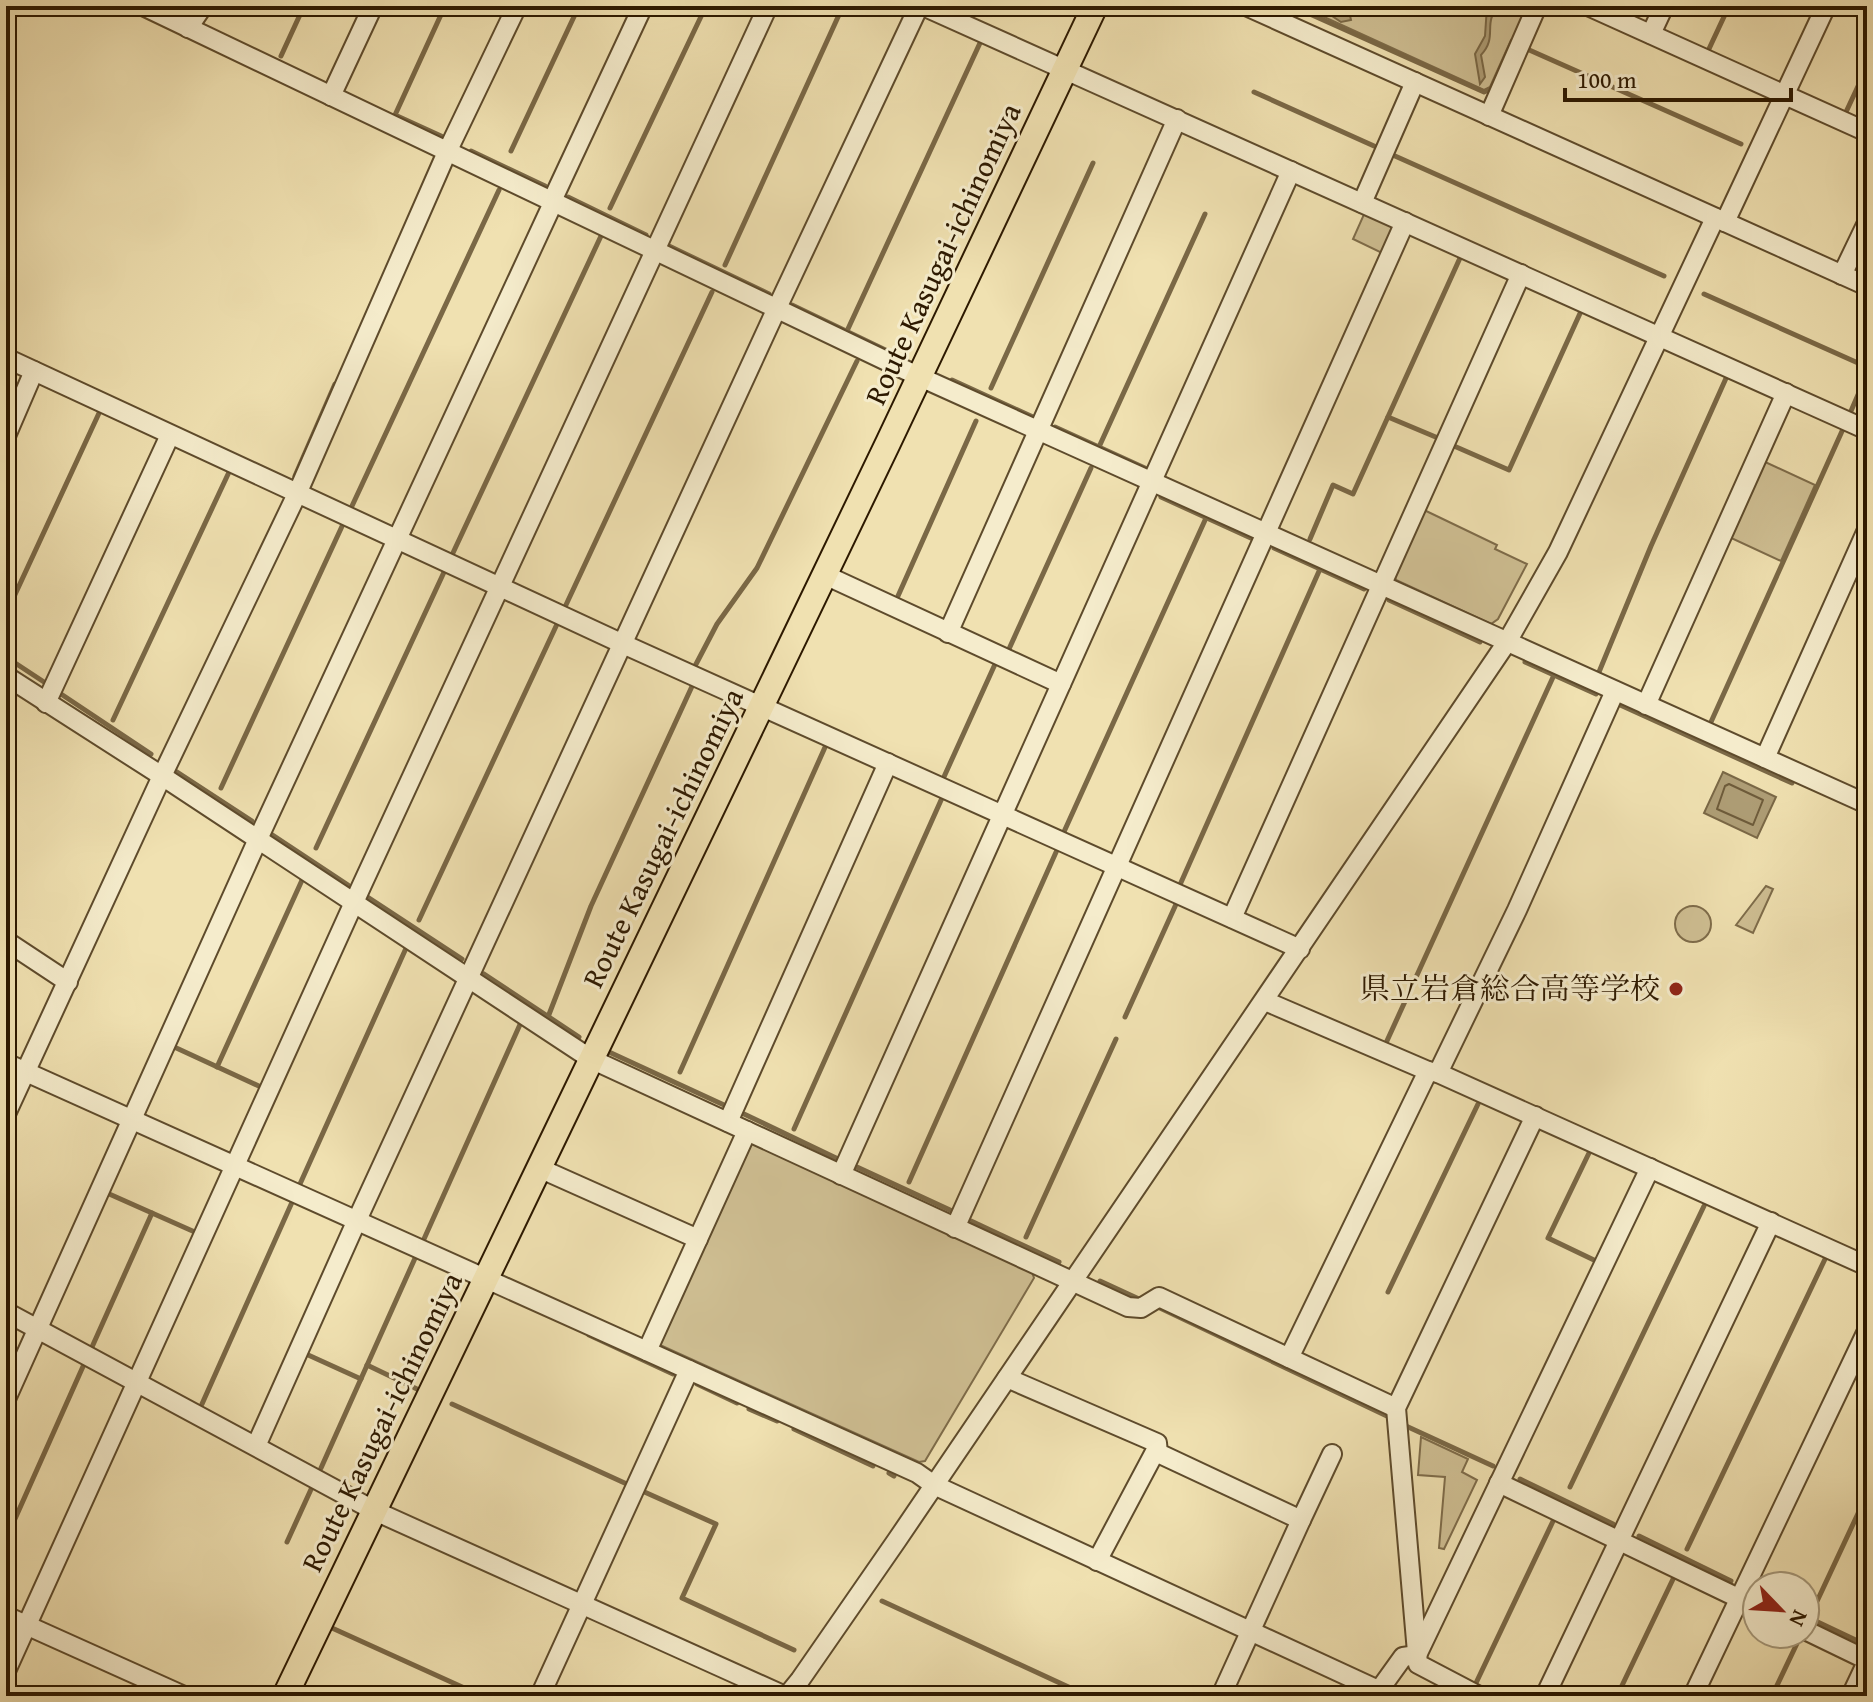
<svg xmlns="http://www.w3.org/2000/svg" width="1873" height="1702" font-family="'Gentium Book Plus','Noto Serif JP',serif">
	<rect width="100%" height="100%" fill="#f0e1b1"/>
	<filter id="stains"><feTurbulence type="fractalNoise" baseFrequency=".0025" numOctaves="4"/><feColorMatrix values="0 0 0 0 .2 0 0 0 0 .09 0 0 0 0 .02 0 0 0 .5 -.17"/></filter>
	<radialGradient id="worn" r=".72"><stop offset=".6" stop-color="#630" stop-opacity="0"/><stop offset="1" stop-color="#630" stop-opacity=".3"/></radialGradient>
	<g fill="#cfbf93" stroke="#7e6c4a" stroke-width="2">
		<polygon points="1300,6 1530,6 1514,41 1511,40 1490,87 1484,90"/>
		<polygon points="1365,212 1391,225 1394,233 1384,254 1353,239"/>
		<polygon points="1763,461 1815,485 1781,561 1729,537"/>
		<polygon points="1422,509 1497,545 1495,549 1527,564 1498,619 1491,624 1396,580 1393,573"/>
		<polygon points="1766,886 1773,889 1753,933 1736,925"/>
		<circle cx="1693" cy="924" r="18"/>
		<polygon points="751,1142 1032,1272 1034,1278 925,1461 919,1462 660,1345 659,1339"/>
		<polygon points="1421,1437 1468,1459 1462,1472 1477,1480 1444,1549 1439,1548 1445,1477 1418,1475"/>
	</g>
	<g fill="#ae9d75" stroke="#7a6846" stroke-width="2">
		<polygon points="1317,6 1340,6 1349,11 1351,20 1341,22"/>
		<path d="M 1487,6 L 1500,6 C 1481,22 1499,36 1481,55 L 1485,77 L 1480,84 L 1475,54 L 1485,36 Z"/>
		<polygon points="1723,772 1776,797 1757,838 1704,813"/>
	</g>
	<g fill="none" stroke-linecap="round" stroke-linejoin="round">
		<polygon stroke="#6e5b3a" stroke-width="2" points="1729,784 1763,800 1753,825 1717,809 1725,786"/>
		<g stroke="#7a6846" stroke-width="5">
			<polyline points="1292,6 1484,92 1491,89 1494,83"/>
			<polyline points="1527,49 1741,144"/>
			<polyline points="1708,51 1729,6"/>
			<polyline points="281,56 304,6"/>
			<polyline points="1254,92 1374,146"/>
			<polyline points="1846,112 1867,67"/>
			<polyline points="441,136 395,115 445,6"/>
			<polyline points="471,151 545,186"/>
			<polyline points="511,151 579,6"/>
			<polyline points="1395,156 1664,276"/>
			<polyline points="568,197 646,235"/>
			<polyline points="610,208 706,6"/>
			<polyline points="669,246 769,294"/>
			<polyline points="725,265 843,6"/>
			<polyline points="1704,294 1867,367"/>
			<polyline points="792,305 900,357"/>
			<polyline points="847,331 980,43"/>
			<polyline points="952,380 1033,417"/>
			<polyline points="991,388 1093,163"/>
			<polyline points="1851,411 1867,374"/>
			<polyline points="1388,417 1438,438"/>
			<polyline points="1055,427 1147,469"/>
			<polyline points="1454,446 1509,470 1582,309"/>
			<polyline points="1099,447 1205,214"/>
			<polyline points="295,476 335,384"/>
			<polyline points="1161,497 1253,539"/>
			<polyline points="352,506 499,190"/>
			<polyline points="1310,539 1333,485 1353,494 1460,258"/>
			<polyline points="1274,548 1364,589"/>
			<polyline points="452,555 601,236"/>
			<polyline points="898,596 976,421"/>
			<polyline points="1389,600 1480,642"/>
			<polyline points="565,607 712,292"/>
			<polyline points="6,614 100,411"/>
			<polyline points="1009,649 1091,468"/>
			<polyline points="6,657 44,682"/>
			<polyline points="1525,662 1596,694"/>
			<polyline points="694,668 717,624 757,568 857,361"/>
			<polyline points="1599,672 1651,546 1727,376"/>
			<polyline points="61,694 151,754"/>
			<polyline points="1618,704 1792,783"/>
			<polyline points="113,720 230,470"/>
			<polyline points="1711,722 1843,429"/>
			<polyline points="177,772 252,821"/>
			<polyline points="943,779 996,662"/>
			<polyline points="221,788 344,522"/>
			<polyline points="1859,812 1867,816"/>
			<polyline points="271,834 348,885"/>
			<polyline points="1063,834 1206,518"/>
			<polyline points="316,848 445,570"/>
			<polyline points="1179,887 1320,569"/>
			<polyline points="366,896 462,959"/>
			<polyline points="419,920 558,622"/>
			<polyline points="484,974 579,1037"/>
			<polyline points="548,1017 591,906 694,682"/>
			<polyline points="1125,1017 1177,902"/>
			<polyline points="1386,1043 1554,675"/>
			<polyline points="172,1046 263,1088"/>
			<polyline points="609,1052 724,1105"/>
			<polyline points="217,1067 303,878"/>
			<polyline points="680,1072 826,745"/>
			<polyline points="744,1114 836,1158"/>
			<polyline points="794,1129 942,798"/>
			<polyline points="1589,1153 1548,1238 1596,1261"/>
			<polyline points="857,1167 950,1210"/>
			<polyline points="909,1182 1057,850"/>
			<polyline points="300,1184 407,946"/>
			<polyline points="107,1193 197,1233"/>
			<polyline points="971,1221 1059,1262"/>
			<polyline points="1026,1237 1116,1039"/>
			<polyline points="424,1239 522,1020"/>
			<polyline points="1100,1281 1139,1299"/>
			<polyline points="1388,1292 1478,1104"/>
			<polyline points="1160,1308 1389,1417"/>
			<polyline points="589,1335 673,1374"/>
			<polyline points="92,1347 152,1213"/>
			<polyline points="306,1354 361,1379"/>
			<polyline points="367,1365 419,1390"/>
			<polyline points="697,1384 737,1403"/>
			<polyline points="202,1404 293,1200"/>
			<polyline points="452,1404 629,1485"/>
			<polyline points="749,1409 777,1421"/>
			<polyline points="1406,1426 1493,1466"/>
			<polyline points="794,1429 873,1466"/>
			<polyline points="321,1468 416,1256 419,1257"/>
			<polyline points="889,1473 894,1476"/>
			<polyline points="1520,1479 1613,1524"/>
			<polyline points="1570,1487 1704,1206"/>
			<polyline points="640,1490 716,1524 682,1598 794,1650"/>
			<polyline points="1639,1536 1731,1581"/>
			<polyline points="6,1539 85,1362"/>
			<polyline points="287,1542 313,1485"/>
			<polyline points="1687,1549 1826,1257"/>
			<polyline points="882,1601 1088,1696"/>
			<polyline points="1812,1612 1862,1505 1867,1507"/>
			<polyline points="1805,1616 1862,1643"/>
			<polyline points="332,1628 482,1696"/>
			<polyline points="1476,1683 1555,1517"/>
			<polyline points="1617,1696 1675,1575"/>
			<polyline points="1772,1696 1801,1635"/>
		</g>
		<g stroke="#5e4b2c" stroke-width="22">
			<g id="minor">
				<polyline points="143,6 920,377 1867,804"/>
				<polyline points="923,6 1867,430"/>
				<polyline points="1246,6 1867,286"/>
				<polyline points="1588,6 1867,132"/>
				<polyline points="188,28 203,6"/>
				<polyline points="1651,34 1664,6"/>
				<polyline points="331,96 373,6"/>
				<polyline points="1489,116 1537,6"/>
				<polyline points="551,203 643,6"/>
				<polyline points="1362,203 1415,82"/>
				<polyline points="1725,222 1826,6"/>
				<polyline points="1842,275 1867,223"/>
				<polyline points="6,358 623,644 1300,949"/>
				<polyline points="6,436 34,371"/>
				<polyline points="825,575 1061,684"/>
				<polyline points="948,633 1177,119"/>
				<polyline points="6,676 162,776 591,1059 1128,1307 1141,1308 1159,1297 1396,1408"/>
				<polyline points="46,703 170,435"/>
				<polyline points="1646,705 1786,393"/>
				<polyline points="1765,758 1867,530"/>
				<polyline points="1232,918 1521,274"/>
				<polyline points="6,941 68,982"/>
				<polyline points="1265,1001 1428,1071 1438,1073 1867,1266"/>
				<polyline points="6,1063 689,1370 540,1696"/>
				<polyline points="1438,1073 1517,910 1615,691"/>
				<polyline points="6,1114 162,776 297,494 447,152 517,6"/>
				<polyline points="728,1122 888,763"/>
				<polyline points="539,1168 698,1239"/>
				<polyline points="841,1175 1291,171"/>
				<polyline points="955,1228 1405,222"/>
				<polyline points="6,1312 375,1511 785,1696"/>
				<polyline points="647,1351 747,1131"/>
				<polyline points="1289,1358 1428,1071"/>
				<polyline points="689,1370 917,1473 934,1485 1378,1690"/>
				<polyline points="1007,1378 1157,1443 1158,1453 1301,1520 1221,1696"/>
				<polyline points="6,1399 258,839 553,203"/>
				<polyline points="256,1446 357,1220 777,308 919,6"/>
				<polyline points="1499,1483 1757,1607"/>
				<polyline points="1301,1520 1332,1454"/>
				<polyline points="1097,1561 1157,1448"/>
				<polyline points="6,1616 184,1696"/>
				<polyline points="1805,1630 1867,1660"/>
				<polyline points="6,1671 361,887 768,6"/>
				<polyline points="787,1696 800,1680 897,1540 1507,642 1558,552 1715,218"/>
				<polyline points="1375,1696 1403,1657 1417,1655 1650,1168"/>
				<polyline points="1479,1696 1418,1664 1396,1408 1535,1116"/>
				<polyline points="1545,1696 1771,1222"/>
				<polyline points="1693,1696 1867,1331"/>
				<polyline points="1851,1696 1867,1662"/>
			</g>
		</g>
		<g stroke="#2d1900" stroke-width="28">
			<polyline id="major" points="285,1696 888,443 1095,6"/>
		</g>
		<use href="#minor" stroke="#f5eccc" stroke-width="18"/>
		<use href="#major" stroke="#f0e1b1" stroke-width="24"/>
	</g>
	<circle fill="#8f2418" stroke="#f5eccc" stroke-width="3" cx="1676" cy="989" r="8"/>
	<g text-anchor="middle" stroke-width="6" stroke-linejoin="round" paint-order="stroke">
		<g font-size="30" fill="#2d1900" stroke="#f5eccc">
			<text transform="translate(943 254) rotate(-65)" y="10">Route Kasugai-ichinomiya</text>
			<text transform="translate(663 838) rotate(-64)" y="10">Route Kasugai-ichinomiya</text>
			<text transform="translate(382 1422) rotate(-64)" y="10">Route Kasugai-ichinomiya</text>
		</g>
		<g font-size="30" fill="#2d1900" stroke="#f5eccc" text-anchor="end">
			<text x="1660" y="999">県立岩倉総合高等学校</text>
		</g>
	</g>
	<rect width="1873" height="1702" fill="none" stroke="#f0e1b1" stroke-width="32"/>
	<rect x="8" y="8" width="1857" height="1686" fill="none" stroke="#2d1900" stroke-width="4"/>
	<rect x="16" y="16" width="1841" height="1670" fill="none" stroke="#2d1900" stroke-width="2"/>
	<g transform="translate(1781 1610) rotate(115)"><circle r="38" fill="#f5eccc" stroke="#a5987a" stroke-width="2"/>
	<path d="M0-6L14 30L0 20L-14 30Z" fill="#8f2418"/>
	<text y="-12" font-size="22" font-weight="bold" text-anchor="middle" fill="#2d1900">N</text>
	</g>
	<path d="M1565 88v12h226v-12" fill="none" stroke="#2d1900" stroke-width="4"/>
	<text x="1577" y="88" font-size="24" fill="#2d1900" stroke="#f5eccc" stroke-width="6" paint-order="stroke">100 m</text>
	<rect width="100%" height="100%" filter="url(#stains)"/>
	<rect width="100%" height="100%" fill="url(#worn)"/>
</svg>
